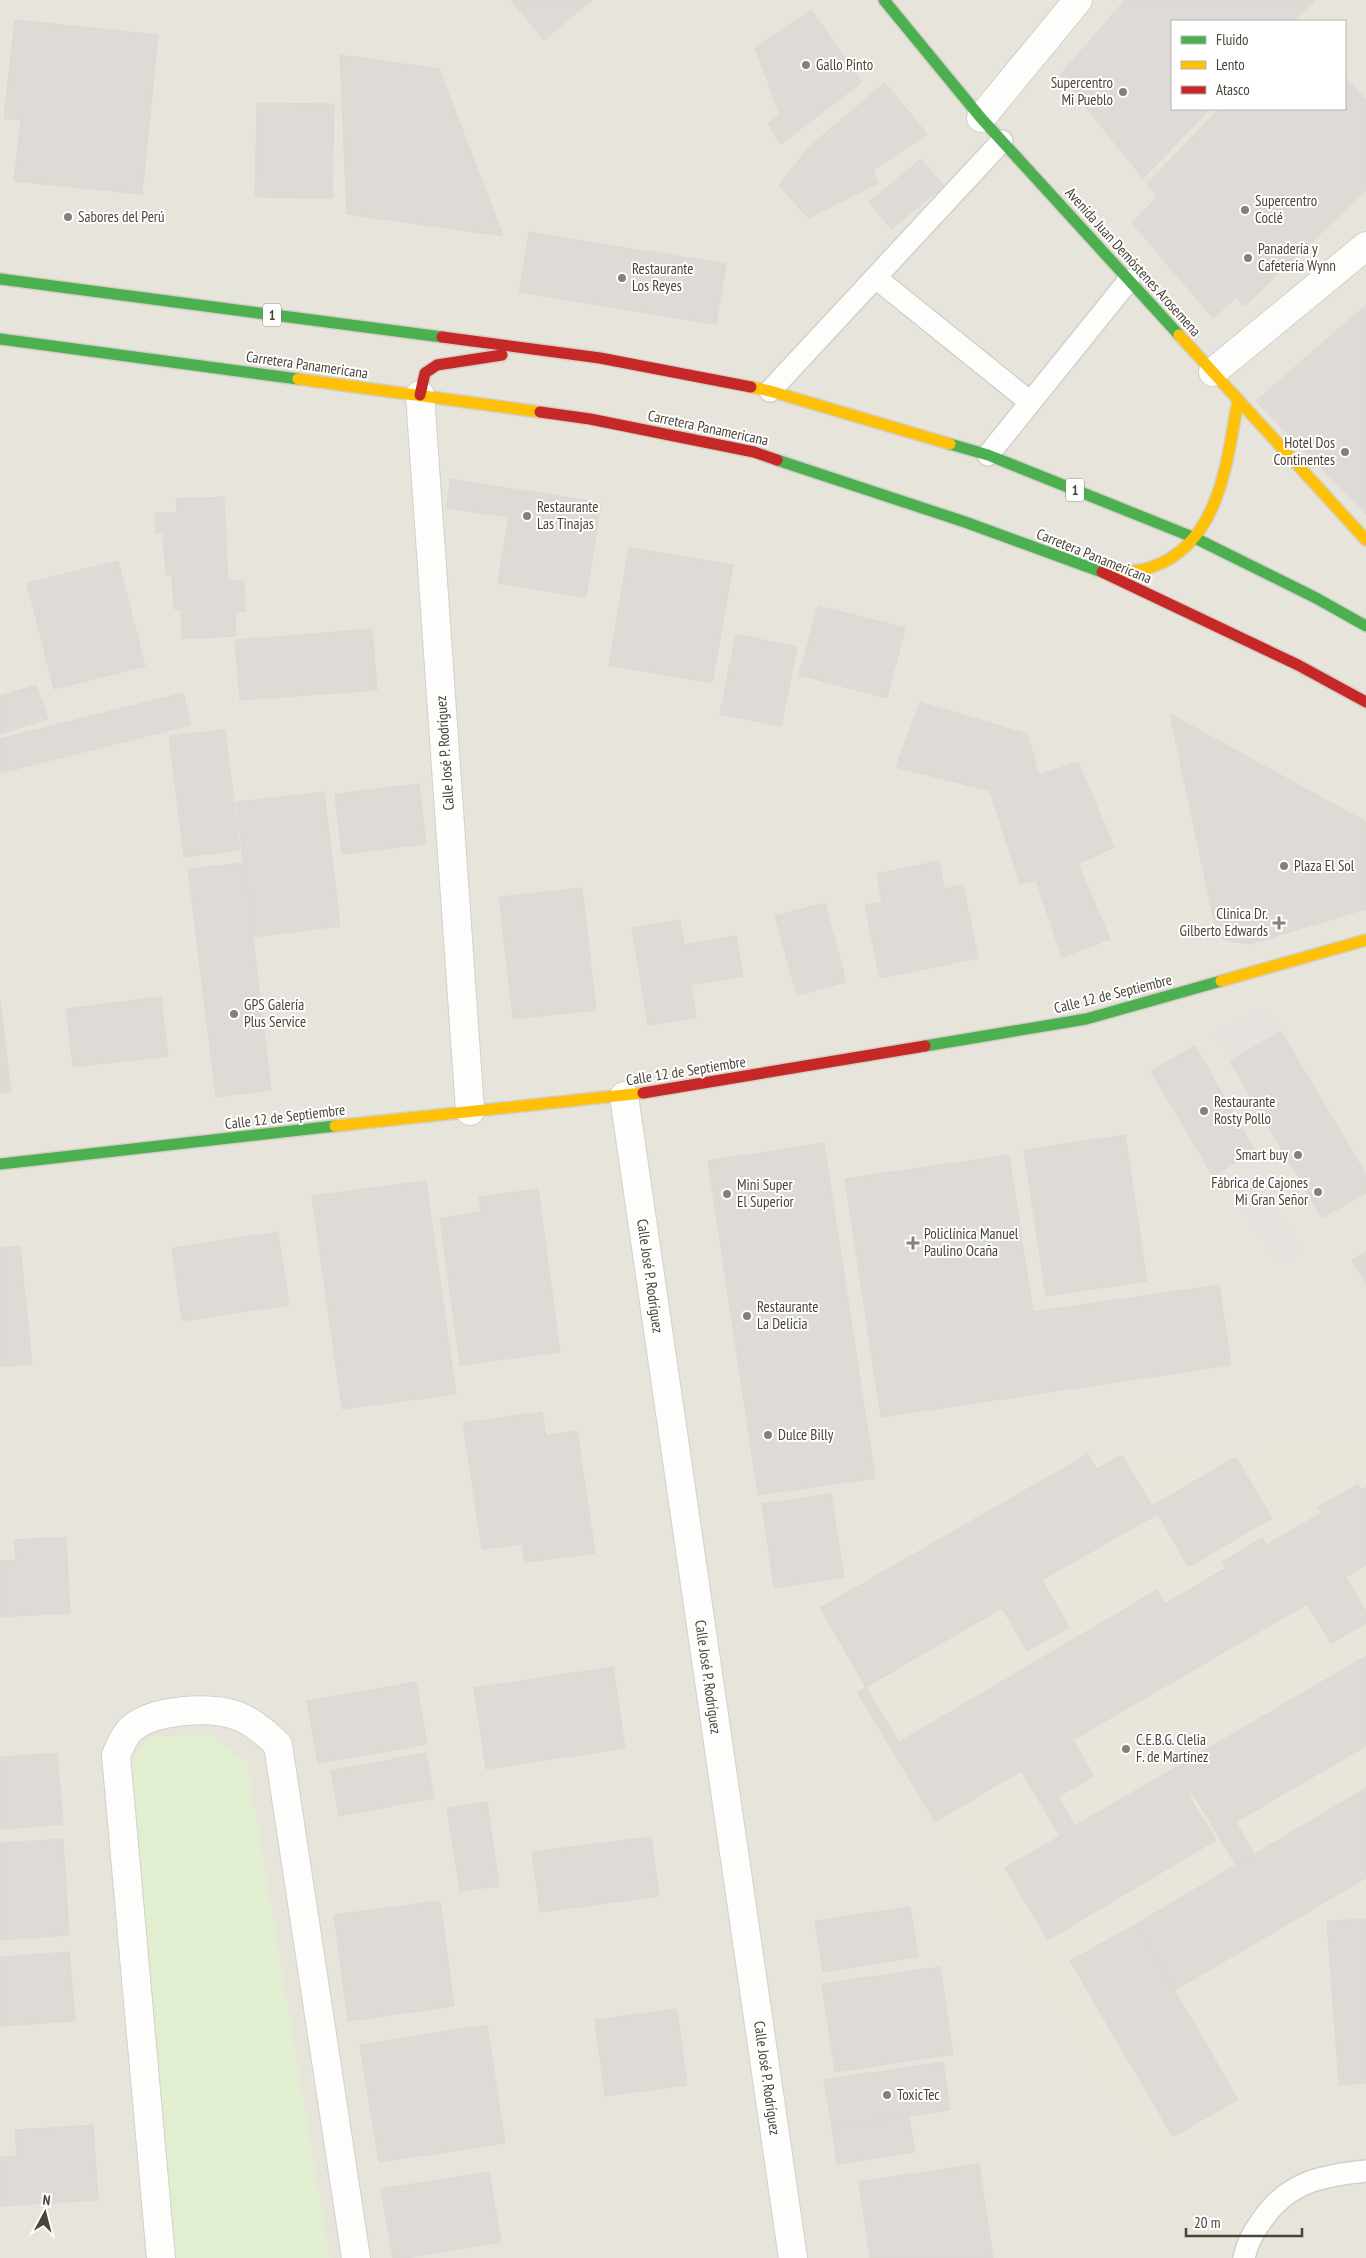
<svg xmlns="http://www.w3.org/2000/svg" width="1366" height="2258" font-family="'PT Sans Narrow',sans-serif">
	<rect width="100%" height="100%" fill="#f4f2ee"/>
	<path fill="#e7e4dc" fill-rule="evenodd" d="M 0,0 L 1366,0 L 1366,2258 L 0,2258 ZM 1172,21 L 1345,21 L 1345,109 L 1172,109 Z"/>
	<polygon fill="#eae5da" points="1313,1437 1366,1437 1366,1890 1191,1997 1259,2107 1150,2174 800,1608 1046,1458"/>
	<polygon fill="#e1eecf" points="210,1734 247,1763 330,2258 175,2258 132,1762 149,1737"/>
	<g fill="#e6e3df">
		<polygon points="1264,1006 1281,1031 1230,1061 1213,1033"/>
		<polygon points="1253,1172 1303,1250 1278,1266 1228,1188"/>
	</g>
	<g fill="#dedbd6" stroke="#dcd9d4">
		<polygon points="511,0 592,0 544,40"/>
		<polygon points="1125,0 1315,0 1294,21 1172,21 1172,109 1210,109 1143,178 1060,75"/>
		<polygon points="811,10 862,82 781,144 768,124 780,115 755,48"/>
		<polygon points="15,20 158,35 142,194 14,181 21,120 4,118"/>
		<polygon points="340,55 439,69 503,236 347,214"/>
		<polygon points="1345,77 1366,100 1366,190 1245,306 1237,297 1213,318 1132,223 1157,197 1147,184 1219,109 1345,109"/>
		<polygon points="885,83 927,134 873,170 878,183 808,218 779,185 810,146"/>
		<polygon points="257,103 334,104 332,198 255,197"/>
		<polygon points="921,159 948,191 940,197 936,192 891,229 869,202"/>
		<polygon points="529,232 726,264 716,324 519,292"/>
		<polygon points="1366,305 1366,514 1256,401"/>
		<polygon points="451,479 601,503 586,597 498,583 509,517 446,508"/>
		<polygon points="224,497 228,581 244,581 245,611 235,612 236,636 182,639 181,609 174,609 172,575 166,575 163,532 156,533 155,513 177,513 176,499"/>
		<polygon points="629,548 733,565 712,683 609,665"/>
		<polygon points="118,561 145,666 54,689 27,583"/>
		<polygon points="818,606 905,628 887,698 799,675"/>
		<polygon points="372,629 377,690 240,700 235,640"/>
		<polygon points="736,634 797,647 781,726 720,714"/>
		<polygon points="36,685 48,719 0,734 0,696"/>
		<polygon points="183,693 191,725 0,773 0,739"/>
		<polygon points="920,702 1027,734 1039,775 1078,762 1114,847 1078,864 1110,939 1062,957 1036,880 1020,884 990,791 896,767"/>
		<polygon points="1170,714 1366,822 1366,909 1250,944 1230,941 1220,937 1216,930"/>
		<polygon points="225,730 240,850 184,857 169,736"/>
		<polygon points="419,784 426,844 342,854 335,794"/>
		<polygon points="324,792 340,926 253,937 236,802"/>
		<polygon points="939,861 944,889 963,885 978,958 880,978 865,905 882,902 877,874"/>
		<polygon points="244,863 271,1090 216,1097 188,869"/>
		<polygon points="582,888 596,1010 513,1019 499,897"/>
		<polygon points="825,903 846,982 797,995 775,916"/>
		<polygon points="680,920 684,945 736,936 743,976 691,985 696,1018 648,1025 632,928"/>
		<polygon points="161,997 168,1056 73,1067 66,1009"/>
		<polygon points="0,1000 11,1092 0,1093"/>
		<polygon points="1281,1031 1366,1175 1366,1193 1322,1218 1230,1061"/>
		<polygon points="1195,1046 1255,1151 1213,1176 1151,1071"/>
		<polygon points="1125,1135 1147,1281 1046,1296 1024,1150"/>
		<polygon points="824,1143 875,1478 758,1495 708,1161"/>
		<polygon points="1009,1155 1033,1312 1219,1285 1231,1365 881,1417 845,1179"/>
		<polygon points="426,1181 456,1394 342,1409 312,1196"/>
		<polygon points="538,1189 560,1352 460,1365 440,1218 481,1212 479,1197"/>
		<polygon points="278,1232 289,1305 182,1321 172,1248"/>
		<polygon points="20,1246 32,1364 0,1367 0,1248"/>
		<polygon points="1366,1252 1366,1284 1352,1260"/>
		<polygon points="542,1412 546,1436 577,1431 595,1553 525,1562 522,1544 482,1549 463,1423"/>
		<polygon points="1088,1454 1097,1469 1122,1455 1152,1506 1236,1457 1272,1518 1188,1567 1158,1514 1042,1580 1069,1627 1027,1651 1002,1608 866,1687 820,1608"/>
		<polygon points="1358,1484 1361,1490 1366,1487 1366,1565 1346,1577 1366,1611 1366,1623 1331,1644 1307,1604 1073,1740 1094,1776 1058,1797 1075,1826 1366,1656 1366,1746 1236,1822 1254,1854 1236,1865 1193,1794 1189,1796 1216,1840 1048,1940 1005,1868 1060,1836 1021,1771 935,1822 857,1692 866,1687 899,1742 1157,1590 1165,1604 1226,1568 1222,1562 1262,1538 1266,1545 1321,1513 1318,1507"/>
		<polygon points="831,1494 844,1577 774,1588 762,1504"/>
		<polygon points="66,1537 70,1613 0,1617 0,1561 16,1560 14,1540"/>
		<polygon points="613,1667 625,1748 486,1769 474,1688"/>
		<polygon points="416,1682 427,1744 318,1763 307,1701"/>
		<polygon points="57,1753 63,1824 0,1829 0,1757"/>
		<polygon points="426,1753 434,1798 339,1816 331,1771"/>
		<polygon points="1366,1788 1366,1878 1174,1991 1136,1924"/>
		<polygon points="487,1802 499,1886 460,1891 447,1808"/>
		<polygon points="651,1837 659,1896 540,1912 532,1852"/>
		<polygon points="63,1839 69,1935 0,1940 0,1843"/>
		<polygon points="440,1901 454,2006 348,2021 334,1915"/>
		<polygon points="910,1907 918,1957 823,1972 815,1921"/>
		<polygon points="1366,1919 1366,2083 1339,2085 1327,1921"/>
		<polygon points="1136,1924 1238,2099 1173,2137 1070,1961"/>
		<polygon points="69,1952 75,2021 0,2026 0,1957"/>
		<polygon points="940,1967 953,2054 835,2072 822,1984"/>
		<polygon points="677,2009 687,2085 605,2096 595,2020"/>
		<polygon points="487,2025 505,2143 379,2162 360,2045"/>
		<polygon points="943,2062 950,2110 832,2127 824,2080"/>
		<polygon points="909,2116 915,2152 837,2164 832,2127"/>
		<polygon points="93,2125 98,2200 0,2206 0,2157 17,2156 15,2130"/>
		<polygon points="979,2164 993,2258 870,2258 859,2182"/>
		<polygon points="489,2172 501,2242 405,2258 393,2258 381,2189"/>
	</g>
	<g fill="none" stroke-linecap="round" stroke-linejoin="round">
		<g stroke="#d2d0cb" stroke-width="24">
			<g id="lane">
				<polyline points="876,278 1030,402"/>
				<polyline points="770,391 1002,141"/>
				<polyline points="988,455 1129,280"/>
				<path d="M 1244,2258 C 1247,2243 1253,2232 1262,2220 C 1289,2181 1322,2176 1366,2171"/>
			</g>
		</g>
		<g stroke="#d2d0cb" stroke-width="30">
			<g id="street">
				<polyline points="981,118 1078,0"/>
				<polyline points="1213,372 1366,246"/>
				<polyline points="420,395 470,1111"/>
				<polyline points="624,1096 793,2258"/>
				<path d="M 161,2258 L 116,1755 C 120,1747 124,1735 131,1729 C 154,1709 210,1706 238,1716 C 253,1722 266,1733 278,1745 L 356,2258"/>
			</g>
		</g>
		<g stroke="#d3cfc5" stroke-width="14">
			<g id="fast">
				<polyline points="884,0 981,118 1179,335"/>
				<polyline points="0,279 442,337"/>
				<polyline points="0,339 298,379"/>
				<polyline points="950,444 988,455 1195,538 1316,598 1366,626"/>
				<polyline points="777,460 965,522 1102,572"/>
				<polyline points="925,1046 1086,1019 1221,981"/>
				<polyline points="0,1164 335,1126"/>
			</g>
		</g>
		<g stroke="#d3cfc5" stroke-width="14">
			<g id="slow">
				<polyline points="1179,335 1366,540"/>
				<polyline points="298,379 540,412"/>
				<polyline points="751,387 770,391 950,444"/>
				<path d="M 1103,572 C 1119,571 1137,573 1152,567 C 1220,543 1227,461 1238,400"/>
				<polyline points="1221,981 1366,940"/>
				<polyline points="335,1126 643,1093"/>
			</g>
		</g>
		<g stroke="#d3cfc5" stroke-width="14">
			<g id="jam">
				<polyline points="442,337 600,358 751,387"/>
				<polyline points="420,395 425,373 437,365 502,355"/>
				<polyline points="540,412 590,419 754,452 777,460"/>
				<polyline points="1102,572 1298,665 1366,702"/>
				<polyline points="643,1093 925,1046"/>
			</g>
		</g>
		<use href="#lane" stroke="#fdfdfc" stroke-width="21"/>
		<use href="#street" stroke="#fdfdfc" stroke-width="28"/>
		<use href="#fast" stroke="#4caf50" stroke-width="11"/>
		<use href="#slow" stroke="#ffc107" stroke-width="11"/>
		<use href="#jam" stroke="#c62828" stroke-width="11"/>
	</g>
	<g fill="#868178" stroke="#fff" stroke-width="2">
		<circle cx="806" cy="65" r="5"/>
		<circle cx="1123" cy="92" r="5"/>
		<circle cx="1245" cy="210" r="5"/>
		<circle cx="68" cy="217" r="5"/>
		<circle cx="1248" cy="258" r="5"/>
		<circle cx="622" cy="278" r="5"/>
		<circle cx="1345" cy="452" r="5"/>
		<circle cx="527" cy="516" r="5"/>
		<circle cx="1284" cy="866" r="5"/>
		<path d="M1276.5 915.5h5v5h5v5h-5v5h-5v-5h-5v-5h5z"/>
		<circle cx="234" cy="1014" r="5"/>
		<circle cx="1204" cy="1111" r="5"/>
		<circle cx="1298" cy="1155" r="5"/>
		<circle cx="1318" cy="1192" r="5"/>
		<circle cx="727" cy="1194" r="5"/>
		<path d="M910.5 1235.5h5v5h5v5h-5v5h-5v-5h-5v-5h5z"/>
		<circle cx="747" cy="1316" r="5"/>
		<circle cx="768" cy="1435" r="5"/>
		<circle cx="1126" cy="1749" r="5"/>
		<circle cx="887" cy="2095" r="5"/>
	</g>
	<g text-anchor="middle" stroke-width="4" stroke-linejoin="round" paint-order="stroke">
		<g fill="#fff" stroke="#817c74" stroke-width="1">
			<rect x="263" y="303.5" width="18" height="23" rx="4"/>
			<rect x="1066" y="478.5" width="18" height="23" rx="4"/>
		</g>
		<g font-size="14" font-weight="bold" fill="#4b4439">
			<text x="272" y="320">1</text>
			<text x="1075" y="495">1</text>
		</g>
		<g font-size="15" fill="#4b4439" stroke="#fff" text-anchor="start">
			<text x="816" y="70">Gallo Pinto</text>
			<text x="1113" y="88" text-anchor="end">Supercentro<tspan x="1113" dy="17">Mi Pueblo</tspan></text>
			<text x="1255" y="206">Supercentro<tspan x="1255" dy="17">Coclé</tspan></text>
			<text x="78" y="222">Sabores del Perú</text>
			<text x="1258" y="254">Panadería y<tspan x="1258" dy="17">Cafetería Wynn</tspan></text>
			<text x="632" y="274">Restaurante<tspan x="632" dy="17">Los Reyes</tspan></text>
			<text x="1335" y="448" text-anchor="end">Hotel Dos<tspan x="1335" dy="17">Continentes</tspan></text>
			<text x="537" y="512">Restaurante<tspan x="537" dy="17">Las Tinajas</tspan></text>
			<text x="1294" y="871">Plaza El Sol</text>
			<text x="1268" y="919" text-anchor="end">Clinica Dr.<tspan x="1268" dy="17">Gilberto Edwards</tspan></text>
			<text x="244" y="1010">GPS Galería<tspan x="244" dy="17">Plus Service</tspan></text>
			<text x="1214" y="1107">Restaurante<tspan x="1214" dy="17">Rosty Pollo</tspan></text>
			<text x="1288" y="1160" text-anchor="end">Smart buy</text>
			<text x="1308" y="1188" text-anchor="end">Fábrica de Cajones<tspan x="1308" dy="17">Mi Gran Señor</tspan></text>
			<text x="737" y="1190">Mini Super<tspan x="737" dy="17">El Superior</tspan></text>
			<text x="924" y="1239">Policlínica Manuel<tspan x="924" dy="17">Paulino Ocaña</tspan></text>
			<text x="757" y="1312">Restaurante<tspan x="757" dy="17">La Delicia</tspan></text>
			<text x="778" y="1440">Dulce Billy</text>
			<text x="1136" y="1745">C.E.B.G. Clelia<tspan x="1136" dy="17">F. de Martínez</tspan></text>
			<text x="897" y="2100">ToxicTec</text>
		</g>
		<g font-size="15" fill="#4b4439" stroke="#fff">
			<text transform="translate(1133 262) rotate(48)" y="5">Avenida Juan Demóstenes Arosemena</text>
			<text transform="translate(307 365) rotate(8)" y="5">Carretera Panamericana</text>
			<text transform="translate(708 428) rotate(12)" y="5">Carretera Panamericana</text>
			<text transform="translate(1094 556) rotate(22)" y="5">Carretera Panamericana</text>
			<text transform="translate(445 753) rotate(-94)" y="5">Calle José P. Rodríguez</text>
			<text transform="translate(1113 994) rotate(-14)" y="5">Calle 12 de Septiembre</text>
			<text transform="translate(686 1071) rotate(-9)" y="5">Calle 12 de Septiembre</text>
			<text transform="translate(285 1117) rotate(-7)" y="5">Calle 12 de Septiembre</text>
			<text transform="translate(650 1276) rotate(82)" y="5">Calle José P. Rodríguez</text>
			<text transform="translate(708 1677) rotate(82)" y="5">Calle José P. Rodríguez</text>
			<text transform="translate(767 2078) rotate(82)" y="5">Calle José P. Rodríguez</text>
		</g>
	</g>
	<rect x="1171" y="20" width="175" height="90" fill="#ffffff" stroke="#b7b4b0"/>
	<rect x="1181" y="36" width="25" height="8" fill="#4caf50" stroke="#b7b4b0"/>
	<text x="1216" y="45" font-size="15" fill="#4b4439">Fluido</text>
	<rect x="1181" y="61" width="25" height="8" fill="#ffc107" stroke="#b7b4b0"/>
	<text x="1216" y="70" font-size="15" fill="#4b4439">Lento</text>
	<rect x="1181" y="86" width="25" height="8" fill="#c62828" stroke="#b7b4b0"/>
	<text x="1216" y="95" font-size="15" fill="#4b4439">Atasco</text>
	<g transform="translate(45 2213) rotate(7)" stroke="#ffffff" stroke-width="4" paint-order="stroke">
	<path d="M0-4L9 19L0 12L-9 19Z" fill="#4b4439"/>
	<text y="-8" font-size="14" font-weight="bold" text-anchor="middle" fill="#4b4439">N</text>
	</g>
	<path d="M1186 2228v8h116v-8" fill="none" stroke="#4b4439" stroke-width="2.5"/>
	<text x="1194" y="2228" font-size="15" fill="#4b4439" stroke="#ffffff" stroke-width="4" paint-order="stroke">20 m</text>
</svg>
